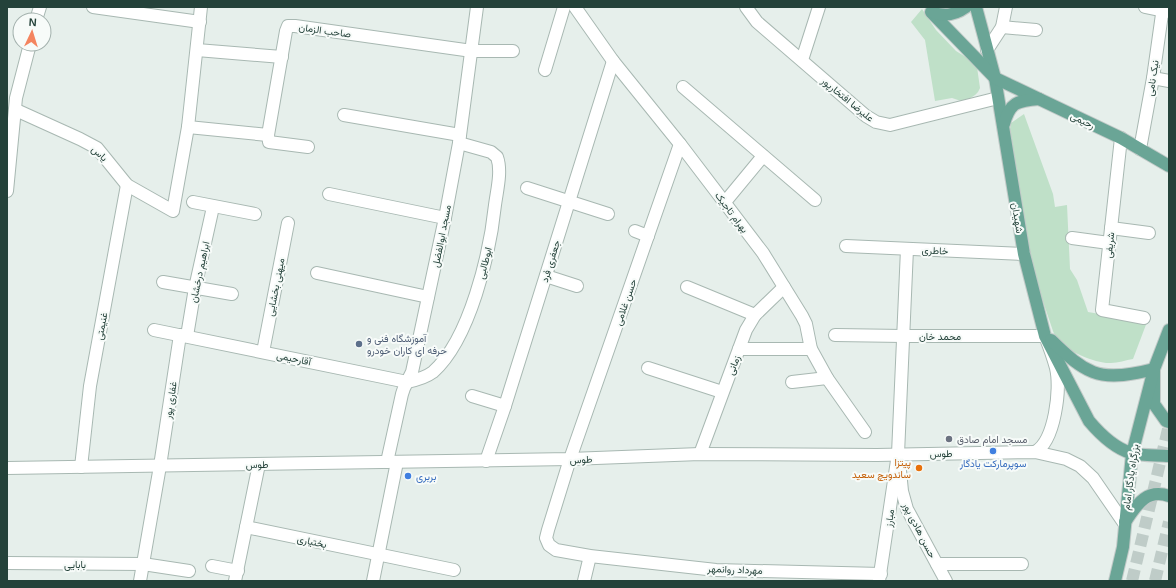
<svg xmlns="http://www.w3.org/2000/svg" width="1176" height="588" font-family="Arial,Vazirmatn,sans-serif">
	<rect width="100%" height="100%" fill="#e6efeb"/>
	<g fill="#bfe0c8">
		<polygon points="922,9 936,30 956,51 969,59 977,67 980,88 978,92 975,95 969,99 961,101 952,98 935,101 925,40 911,22"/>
		<path d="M 1024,114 L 1053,194 L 1055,207 L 1067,205 L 1070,269 L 1077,280 L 1088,312 L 1147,322 L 1133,359 C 1126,360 1118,363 1111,363 C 1097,364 1065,351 1057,339 C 1056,337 1054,334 1053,331 L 1030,263 L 1009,135 L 1011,123 Z"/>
	</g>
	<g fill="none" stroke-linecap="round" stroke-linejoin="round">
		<g stroke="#bfccc8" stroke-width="12" stroke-dasharray="12 6" stroke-linecap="butt">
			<polyline points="1132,581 1169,425"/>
			<polyline points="1155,581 1169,522"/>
		</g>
		<g stroke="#a8b8b2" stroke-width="14">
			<g id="minor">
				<polyline points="93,7 200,22"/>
				<polyline points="575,7 613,61 680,144 763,253 802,316 806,324 811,349 827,378 865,432"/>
				<polyline points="746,7 757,22 866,116 876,122 890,125 998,98"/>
				<polyline points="1145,7 1169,12"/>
				<polyline points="36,20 40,7"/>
				<polyline points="1002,27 1036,30"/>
				<polyline points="197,50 282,57"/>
				<polyline points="987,50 1002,27 1006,7"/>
				<polyline points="802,60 819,7"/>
				<polyline points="545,70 564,7"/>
				<polyline points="1153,78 1169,81"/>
				<polyline points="683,87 815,200"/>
				<polyline points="16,110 80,139 97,148 127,185 173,211 188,127 201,7"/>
				<polyline points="344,115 460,135"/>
				<polyline points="188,127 268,135"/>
				<polyline points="1121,138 1102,310 1144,318"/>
				<polyline points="680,144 570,459 548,530 546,538 549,545 556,550 590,556 716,570 881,574"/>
				<polyline points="308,147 269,142 268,135 286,31 288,26 295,26 472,51 513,51"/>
				<polyline points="1140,149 1153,78 1163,7"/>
				<polyline points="527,188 608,214"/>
				<polyline points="7,191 16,98 30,44"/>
				<polyline points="329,194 445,218"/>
				<polyline points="193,202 255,214"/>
				<polyline points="725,202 763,156"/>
				<polyline points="1111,228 1149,233"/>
				<polyline points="635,231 648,236"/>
				<polyline points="1072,238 1109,243"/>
				<polyline points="846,246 1024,254"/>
				<polyline points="317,273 428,297"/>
				<polyline points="546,276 577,286"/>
				<polyline points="163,282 232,294"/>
				<polyline points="687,287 755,315"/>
				<path d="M 154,330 L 407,382 C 417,380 425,378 433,372 C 470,339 490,253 495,205 C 497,190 502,171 497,157 L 491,152 L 459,143"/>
				<path d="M 835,335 L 903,336 L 1045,336 C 1049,346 1053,357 1056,368 C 1061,389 1055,441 1035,452"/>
				<polyline points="187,336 195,288 213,207"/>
				<polyline points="739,349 811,349"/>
				<polyline points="263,352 288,223"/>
				<polyline points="648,368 722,392"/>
				<polyline points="792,382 827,378"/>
				<polyline points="472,396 505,406"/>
				<polyline points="700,454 746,330 755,315 784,287"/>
				<polyline points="486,461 505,406 613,61"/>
				<polyline points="387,462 402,394 404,388 412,372 445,218 459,143 477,7"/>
				<polyline points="81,467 90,386 127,185"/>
				<polyline points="7,468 570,459 700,454 877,455 1035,452 1066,459 1080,466 1093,478 1124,523"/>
				<polyline points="900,471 902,491 907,509 946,581"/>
				<polyline points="246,527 454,570"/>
				<polyline points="7,563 143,564 189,571"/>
				<polyline points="937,564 1022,564"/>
				<polyline points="212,566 238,571"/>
				<polyline points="140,581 160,466 180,335"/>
				<polyline points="235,581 259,464"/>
				<polyline points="373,581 397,462"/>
				<polyline points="584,581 590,556"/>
				<polyline points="879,581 898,454 907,249"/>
			</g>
		</g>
		<g stroke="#c2cac8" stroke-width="14">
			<g id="major">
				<path d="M 976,7 L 995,78 L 1024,254 L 1045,336 L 1089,421 C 1100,434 1114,448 1131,453 C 1142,456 1157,455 1169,456"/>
				<polyline points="931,12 995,78 1121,138 1169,166"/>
				<path d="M 932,12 C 945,17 955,15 966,7"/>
				<path d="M 1004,124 C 1010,102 1017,101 1039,99"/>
				<path d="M 1051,340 C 1064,352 1076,365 1093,372 C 1111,379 1135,374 1154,369 L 1154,404 L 1166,421 L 1169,422"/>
				<path d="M 1125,522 C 1136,506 1146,488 1169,496"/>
				<polyline points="1115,581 1123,547 1132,454 1154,369 1169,330"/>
			</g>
		</g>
		<use href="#minor" stroke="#fff" stroke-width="12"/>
		<use href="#major" stroke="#6aa596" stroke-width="12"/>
	</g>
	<circle fill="#5c6f8a" stroke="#f7fbf9" stroke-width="1.5" cx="359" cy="344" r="4"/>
	<circle fill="#6b7280" stroke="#f7fbf9" stroke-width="1.5" cx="949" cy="439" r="4"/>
	<g fill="#3f7fe0" stroke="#f7fbf9" stroke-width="1.5">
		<circle cx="993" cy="451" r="4"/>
		<circle cx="408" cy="476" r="4"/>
	</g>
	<circle fill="#e8710a" stroke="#f7fbf9" stroke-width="1.5" cx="919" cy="468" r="4"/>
	<g text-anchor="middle" stroke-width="4" stroke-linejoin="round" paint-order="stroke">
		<g font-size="10" fill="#24423a" stroke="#f7fbf9">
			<text transform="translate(325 30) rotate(8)" y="4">صاحب الزمان</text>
			<text transform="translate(1152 78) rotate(-81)" y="4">نیک نامی</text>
			<text transform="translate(848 99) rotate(39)" y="4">علیرضا افتخارپور</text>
			<text transform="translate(1083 120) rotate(26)" y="4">رحیمی</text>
			<text transform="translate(100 153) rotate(43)" y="4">یاس</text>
			<text transform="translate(732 212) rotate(53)" y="4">بهرام تاجیک</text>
			<text transform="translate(1018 218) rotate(81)" y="4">شهیدان</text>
			<text transform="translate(441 236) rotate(-79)" y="4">مسجد ابوالفضل</text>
			<text transform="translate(1109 245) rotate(-84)" y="4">شریفی</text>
			<text transform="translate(935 250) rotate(2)" y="4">خاطری</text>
			<text transform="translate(550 261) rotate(-73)" y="4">جعفری فرد</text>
			<text transform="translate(484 263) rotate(-76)" y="4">ابوطالبی</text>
			<text transform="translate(199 272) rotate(-78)" y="4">ابراهیم درخشان</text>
			<text transform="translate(275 287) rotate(-79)" y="4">میهنی بخشایی</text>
			<text transform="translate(625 302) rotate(-71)" y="4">حسن غلامی</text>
			<text transform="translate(101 326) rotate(-79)" y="4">غنیمتی</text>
			<text x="940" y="340">محمد خان</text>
			<text transform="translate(294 358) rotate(12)" y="4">آقارحیمی</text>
			<text transform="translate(733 365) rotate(-69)" y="4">زمانی</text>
			<text transform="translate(170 400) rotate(-81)" y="4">غفاری پور</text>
			<text transform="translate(941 453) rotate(-1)" y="4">طوس</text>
			<text transform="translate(581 459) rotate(-2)" y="4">طوس</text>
			<text transform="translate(257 464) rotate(-1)" y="4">طوس</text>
			<text transform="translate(1130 477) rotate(-82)" y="4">بزرگراه یادگار امام</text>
			<text transform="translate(889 518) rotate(-82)" y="4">مبارز</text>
			<text transform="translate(920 530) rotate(63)" y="4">حسن هادی پور</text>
			<text transform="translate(312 541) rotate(12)" y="4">بختیاری</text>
			<text x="75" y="568">بابایی</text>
			<text transform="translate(735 569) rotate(2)" y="4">مهرداد روانمهر</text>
		</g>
		<g font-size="10" fill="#4e5e75" stroke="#f7fbf9" text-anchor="start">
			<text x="367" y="342">آموزشگاه فنی و<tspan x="367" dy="12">حرفه ای کاران خودرو</tspan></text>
		</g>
		<g font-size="10" fill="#5b616d" stroke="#f7fbf9" text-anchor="start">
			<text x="957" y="443">مسجد امام صادق</text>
		</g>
		<g font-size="10" fill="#c56008" stroke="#f7fbf9" text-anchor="end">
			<text x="911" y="466">پیتزا<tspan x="911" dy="12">ساندویچ سعید</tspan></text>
		</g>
		<g font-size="10" fill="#366cbe" stroke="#f7fbf9">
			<text x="993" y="467">سوپرمارکت یادگار</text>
			<text x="416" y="480" text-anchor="start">بربری</text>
		</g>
	</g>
	<rect width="1176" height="588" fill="none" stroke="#24423a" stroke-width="16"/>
	<g transform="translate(32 32) rotate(4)"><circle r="19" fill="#f7fbf9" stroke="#a3b1ad"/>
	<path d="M0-3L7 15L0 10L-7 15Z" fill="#f4845f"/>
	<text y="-6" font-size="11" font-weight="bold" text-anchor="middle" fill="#24423a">N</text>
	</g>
</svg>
